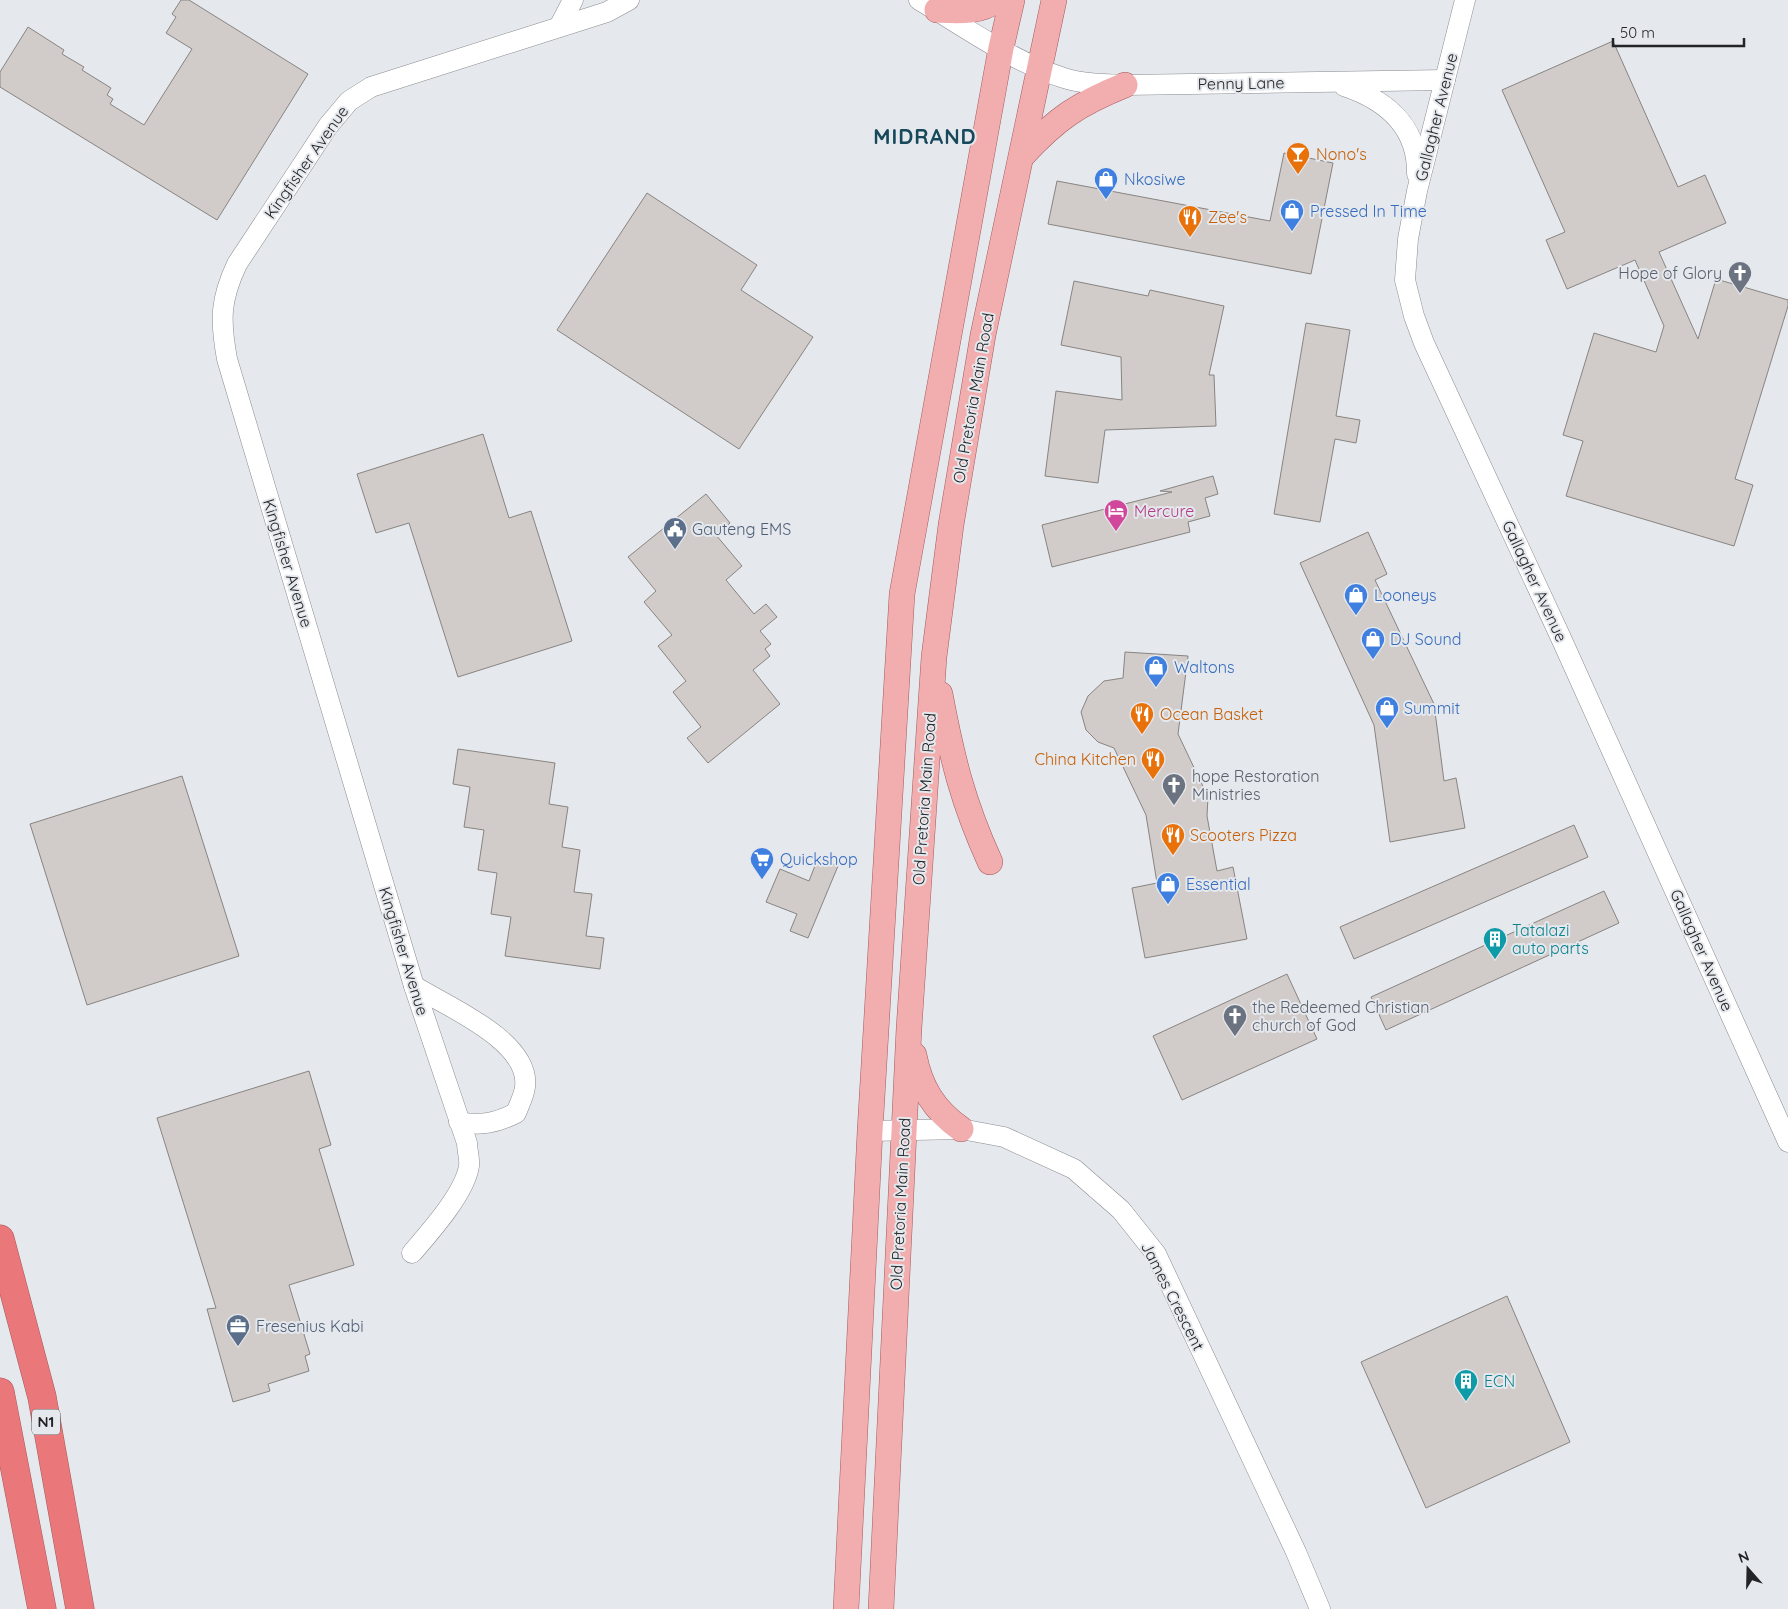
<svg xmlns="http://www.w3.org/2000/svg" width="1788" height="1609" font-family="Quicksand,sans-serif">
	<rect width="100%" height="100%" fill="#e5e8ed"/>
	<g fill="#d1ccc9" stroke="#888481">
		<polygon points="181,0 189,0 308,74 217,220 0,87 0,72 28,27 64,50 62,54 84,67 82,70 111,88 107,95 113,99 110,104 144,125 192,49 166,33 176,17 172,14"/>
		<polygon points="1613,41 1678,187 1705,175 1726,223 1659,252 1698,339 1716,279 1788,300 1788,306 1735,479 1753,485 1734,546 1566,496 1583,441 1563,435 1594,333 1656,352 1664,326 1635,260 1567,289 1546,240 1565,232 1502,90"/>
		<polygon points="1284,153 1333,163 1311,274 1048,224 1057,181 1270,221"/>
		<polygon points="647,193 757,265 741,290 813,337 739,449 557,330"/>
		<polygon points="1074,281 1148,296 1150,290 1224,306 1209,375 1214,375 1216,426 1105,430 1098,483 1045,476 1056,391 1122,400 1121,357 1061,345"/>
		<polygon points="1306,323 1350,330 1336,416 1360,420 1356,443 1335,439 1320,522 1274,514"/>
		<polygon points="483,434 509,518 531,511 572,641 458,677 409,523 376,533 357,474"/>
		<polygon points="1213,476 1218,494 1205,498 1210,516 1188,522 1190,532 1052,567 1042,525 1172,492 1160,491"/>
		<polygon points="706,494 730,523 716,535 742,566 726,580 754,614 766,604 777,617 760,631 771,644 765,649 770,656 753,670 780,704 708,763 687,738 701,727 673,692 686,681 658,646 672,635 644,602 656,591 628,557"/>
		<polygon points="1368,532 1387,574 1375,580 1434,704 1444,781 1456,778 1465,828 1390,842 1374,725 1300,563"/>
		<polygon points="1125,652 1188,656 1178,734 1208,797 1207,816 1217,871 1233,867 1247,939 1145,958 1132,888 1157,883 1146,815 1114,748 1098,742 1086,730 1081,712 1088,696 1104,681 1123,678"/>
		<polygon points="458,749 555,763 549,804 568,807 562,847 580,850 574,892 592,894 586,936 604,938 600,969 505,956 511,917 491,914 497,873 478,870 484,830 464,827 470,787 453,784"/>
		<polygon points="182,776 239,956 87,1005 30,824"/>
		<polygon points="1574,825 1588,857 1354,959 1340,927"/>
		<polygon points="818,858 838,866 808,938 790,931 797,914 766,902 780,869 809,881"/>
		<polygon points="1604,891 1619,923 1386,1030 1371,997"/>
		<polygon points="1287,974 1317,1039 1182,1100 1153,1036"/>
		<polygon points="309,1071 331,1145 319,1149 354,1265 289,1285 310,1354 305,1356 309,1371 268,1384 270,1391 233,1402 207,1309 216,1308 157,1118"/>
		<polygon points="1507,1296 1570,1442 1426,1508 1361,1362"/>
	</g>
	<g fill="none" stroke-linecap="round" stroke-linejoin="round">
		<g stroke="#898b8f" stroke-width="21">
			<g id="minor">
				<path d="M 919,0 C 965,27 1013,62 1064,78 C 1083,84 1104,84 1125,85 L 1445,80"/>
				<polyline points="1465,0 1417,191 1408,239 1405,280 1414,316 1424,343 1561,638 1788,1142"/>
				<polyline points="560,25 573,0"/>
				<path d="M 1344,86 C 1386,100 1418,126 1417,174"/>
				<path d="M 414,986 C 446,1006 531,1041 525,1087 C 524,1096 519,1105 516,1113 C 496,1123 482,1126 459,1122"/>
				<polyline points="870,1131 961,1129 1004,1137 1074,1169 1121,1210 1156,1254 1296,1552 1320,1609"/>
				<path d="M 412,1253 C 430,1232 465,1193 469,1166 C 470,1159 467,1150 467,1143 L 414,986 L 227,359 C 220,320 220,300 237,264 L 328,126 L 349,101 L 371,87 L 607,12 L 629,0"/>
			</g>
		</g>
		<g stroke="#a45a5d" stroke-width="26">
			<g id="major">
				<path d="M 937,10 C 958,11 979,13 997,0"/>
				<path d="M 1022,156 C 1056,119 1078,104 1125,85"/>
				<path d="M 940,694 C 952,758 963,803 990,862"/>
				<path d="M 914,1055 C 920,1087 934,1110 961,1129"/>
				<polyline points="846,1609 870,1131 902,594 1001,48 1012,0"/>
				<polyline points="881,1609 909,1028 934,657 951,525 983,335 1054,0"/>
			</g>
		</g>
		<g stroke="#a45a5d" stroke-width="29">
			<g id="highway">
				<polyline points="0,1239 42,1397 80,1609"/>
				<polyline points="0,1392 42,1609"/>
			</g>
		</g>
		<use href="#minor" stroke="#fff" stroke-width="20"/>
		<use href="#major" stroke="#f2adaf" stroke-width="25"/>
		<use href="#highway" stroke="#ea777a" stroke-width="28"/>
	</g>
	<defs>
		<g id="bar-pin" transform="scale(1.25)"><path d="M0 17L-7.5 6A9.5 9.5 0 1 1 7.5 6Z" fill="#e8710a" stroke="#e5e8ed"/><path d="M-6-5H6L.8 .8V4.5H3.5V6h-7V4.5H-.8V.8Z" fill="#fff"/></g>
		<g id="shop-pin" transform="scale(1.25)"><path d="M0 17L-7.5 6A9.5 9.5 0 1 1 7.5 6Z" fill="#3f7fe0" stroke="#e5e8ed"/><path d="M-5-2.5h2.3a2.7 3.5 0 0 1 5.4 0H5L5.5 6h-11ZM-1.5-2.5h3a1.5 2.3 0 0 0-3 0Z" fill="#fff"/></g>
		<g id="restaurant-pin" transform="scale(1.25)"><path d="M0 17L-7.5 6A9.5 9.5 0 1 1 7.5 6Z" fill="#e8710a" stroke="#e5e8ed"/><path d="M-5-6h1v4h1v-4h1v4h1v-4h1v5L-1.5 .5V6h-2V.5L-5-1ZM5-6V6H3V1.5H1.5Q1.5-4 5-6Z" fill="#fff"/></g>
		<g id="church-pin" transform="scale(1.25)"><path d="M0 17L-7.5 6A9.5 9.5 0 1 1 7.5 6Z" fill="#6b7280" stroke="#e5e8ed"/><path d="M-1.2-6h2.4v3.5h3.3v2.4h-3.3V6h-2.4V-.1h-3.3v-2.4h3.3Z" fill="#fff"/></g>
		<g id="hotel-pin" transform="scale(1.25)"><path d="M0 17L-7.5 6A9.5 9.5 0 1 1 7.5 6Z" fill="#d1479c" stroke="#e5e8ed"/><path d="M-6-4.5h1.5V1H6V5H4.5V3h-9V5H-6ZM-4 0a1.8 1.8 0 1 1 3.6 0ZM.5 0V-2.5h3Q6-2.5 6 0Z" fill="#fff"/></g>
		<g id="civic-pin" transform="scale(1.25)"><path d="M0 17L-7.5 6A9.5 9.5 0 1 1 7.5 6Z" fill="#5c6f8a" stroke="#e5e8ed"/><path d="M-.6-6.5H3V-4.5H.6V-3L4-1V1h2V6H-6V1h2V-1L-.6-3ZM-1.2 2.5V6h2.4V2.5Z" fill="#fff"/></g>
		<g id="supermarket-pin" transform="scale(1.25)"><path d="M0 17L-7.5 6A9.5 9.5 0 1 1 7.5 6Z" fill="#3f7fe0" stroke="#e5e8ed"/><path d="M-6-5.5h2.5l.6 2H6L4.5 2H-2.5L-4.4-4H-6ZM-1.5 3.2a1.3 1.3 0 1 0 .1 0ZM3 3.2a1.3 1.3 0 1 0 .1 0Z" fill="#fff"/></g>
		<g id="building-pin" transform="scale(1.25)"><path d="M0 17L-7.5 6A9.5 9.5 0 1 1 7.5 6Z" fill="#0f9aa8" stroke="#e5e8ed"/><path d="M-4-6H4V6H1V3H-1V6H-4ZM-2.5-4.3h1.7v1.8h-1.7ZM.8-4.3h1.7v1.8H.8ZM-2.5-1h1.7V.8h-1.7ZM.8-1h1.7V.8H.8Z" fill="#fff"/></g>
		<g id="office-pin" transform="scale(1.25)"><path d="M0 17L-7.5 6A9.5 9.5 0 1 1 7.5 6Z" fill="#5c6f8a" stroke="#e5e8ed"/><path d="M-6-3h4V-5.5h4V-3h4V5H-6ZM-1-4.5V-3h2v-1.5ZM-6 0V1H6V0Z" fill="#fff"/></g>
	</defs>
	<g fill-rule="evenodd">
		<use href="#bar-pin" x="1298" y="154"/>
		<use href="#shop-pin" x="1106" y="179"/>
		<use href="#shop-pin" x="1292" y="211"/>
		<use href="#restaurant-pin" x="1190" y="217"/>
		<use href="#church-pin" x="1740" y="273"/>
		<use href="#hotel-pin" x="1116" y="511"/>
		<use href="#civic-pin" x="675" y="529"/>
		<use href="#shop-pin" x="1356" y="595"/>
		<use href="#shop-pin" x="1373" y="639"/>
		<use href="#shop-pin" x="1156" y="667"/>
		<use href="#shop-pin" x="1387" y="708"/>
		<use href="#restaurant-pin" x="1142" y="714"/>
		<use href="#restaurant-pin" x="1153" y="759"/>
		<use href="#church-pin" x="1174" y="785"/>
		<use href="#restaurant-pin" x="1173" y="835"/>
		<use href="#supermarket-pin" x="762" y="859"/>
		<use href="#shop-pin" x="1168" y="884"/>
		<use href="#building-pin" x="1495" y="939"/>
		<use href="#church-pin" x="1235" y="1016"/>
		<use href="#office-pin" x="238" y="1326"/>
		<use href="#building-pin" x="1466" y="1381"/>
	</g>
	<g text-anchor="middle" stroke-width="4" stroke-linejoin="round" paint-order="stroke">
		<rect fill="#e5e8ed" stroke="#5d5f62" stroke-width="1" x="32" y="1409.5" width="28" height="25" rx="4"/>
		<g font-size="15" font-weight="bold" fill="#232426">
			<text x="46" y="1427">N1</text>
		</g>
		<g font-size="16" fill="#232426" stroke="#e5e8ed">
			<text transform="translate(1241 83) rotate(-1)" y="6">Penny Lane</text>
			<text transform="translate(1436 117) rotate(-76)" y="6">Gallagher Avenue</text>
			<text transform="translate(306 162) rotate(-55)" y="6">Kingfisher Avenue</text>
			<text transform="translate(973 398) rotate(-80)" y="6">Old Pretoria Main Road</text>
			<text transform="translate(288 563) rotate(73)" y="6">Kingfisher Avenue</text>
			<text transform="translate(1535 581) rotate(65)" y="6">Gallagher Avenue</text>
			<text transform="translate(924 799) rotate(-86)" y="6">Old Pretoria Main Road</text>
			<text transform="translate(1702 950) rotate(66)" y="6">Gallagher Avenue</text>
			<text transform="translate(404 951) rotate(73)" y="6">Kingfisher Avenue</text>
			<text transform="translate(900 1204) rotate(-87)" y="6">Old Pretoria Main Road</text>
			<text transform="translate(1173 1296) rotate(63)" y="6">James Crescent</text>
		</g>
		<g font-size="16" fill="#c56008" stroke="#e5e8ed" text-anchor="start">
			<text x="1316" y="160">Nono's</text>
			<text x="1208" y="223">Zee's</text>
			<text x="1160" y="720">Ocean Basket</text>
			<text x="1136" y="765" text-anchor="end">China Kitchen</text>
			<text x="1190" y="841">Scooters Pizza</text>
		</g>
		<g font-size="16" fill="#366cbe" stroke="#e5e8ed" text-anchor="start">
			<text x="1124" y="185">Nkosiwe</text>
			<text x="1310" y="217">Pressed In Time</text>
			<text x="1374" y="601">Looneys</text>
			<text x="1390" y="645">DJ Sound</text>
			<text x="1174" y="673">Waltons</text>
			<text x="1404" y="714">Summit</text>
			<text x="780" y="865">Quickshop</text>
			<text x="1186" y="890">Essential</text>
		</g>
		<g font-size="16" fill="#5b616d" stroke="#e5e8ed" text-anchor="start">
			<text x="1722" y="279" text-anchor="end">Hope of Glory</text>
			<text x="1192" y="782">hope Restoration<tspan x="1192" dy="18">Ministries</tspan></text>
			<text x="1252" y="1013">the Redeemed Christian<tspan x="1252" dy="18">church of God</tspan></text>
		</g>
		<g font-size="16" fill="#b23c85" stroke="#e5e8ed" text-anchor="start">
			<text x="1134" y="517">Mercure</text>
		</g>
		<g font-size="16" fill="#4e5e75" stroke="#e5e8ed" text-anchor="start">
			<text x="692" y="535">Gauteng EMS</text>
			<text x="256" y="1332">Fresenius Kabi</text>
		</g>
		<g font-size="16" fill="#0d838f" stroke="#e5e8ed" text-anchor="start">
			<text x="1512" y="936">Tatalazi<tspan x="1512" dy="18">auto parts</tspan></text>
			<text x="1484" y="1387">ECN</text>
		</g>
		<g font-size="21" font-weight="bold" letter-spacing="1" fill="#17495b" stroke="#e5e8ed">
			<text x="925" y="144">MIDRAND</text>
		</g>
	</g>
	<g transform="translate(1748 1569) rotate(340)" stroke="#e5e8ed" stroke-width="4" paint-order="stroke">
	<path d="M0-4L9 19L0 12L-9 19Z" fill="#232426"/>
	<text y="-8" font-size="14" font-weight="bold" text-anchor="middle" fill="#232426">N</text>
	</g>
	<path d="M1613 38v8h131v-8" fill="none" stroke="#232426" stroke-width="2.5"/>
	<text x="1620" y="38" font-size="15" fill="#232426" stroke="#e5e8ed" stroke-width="4" paint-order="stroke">50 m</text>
</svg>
